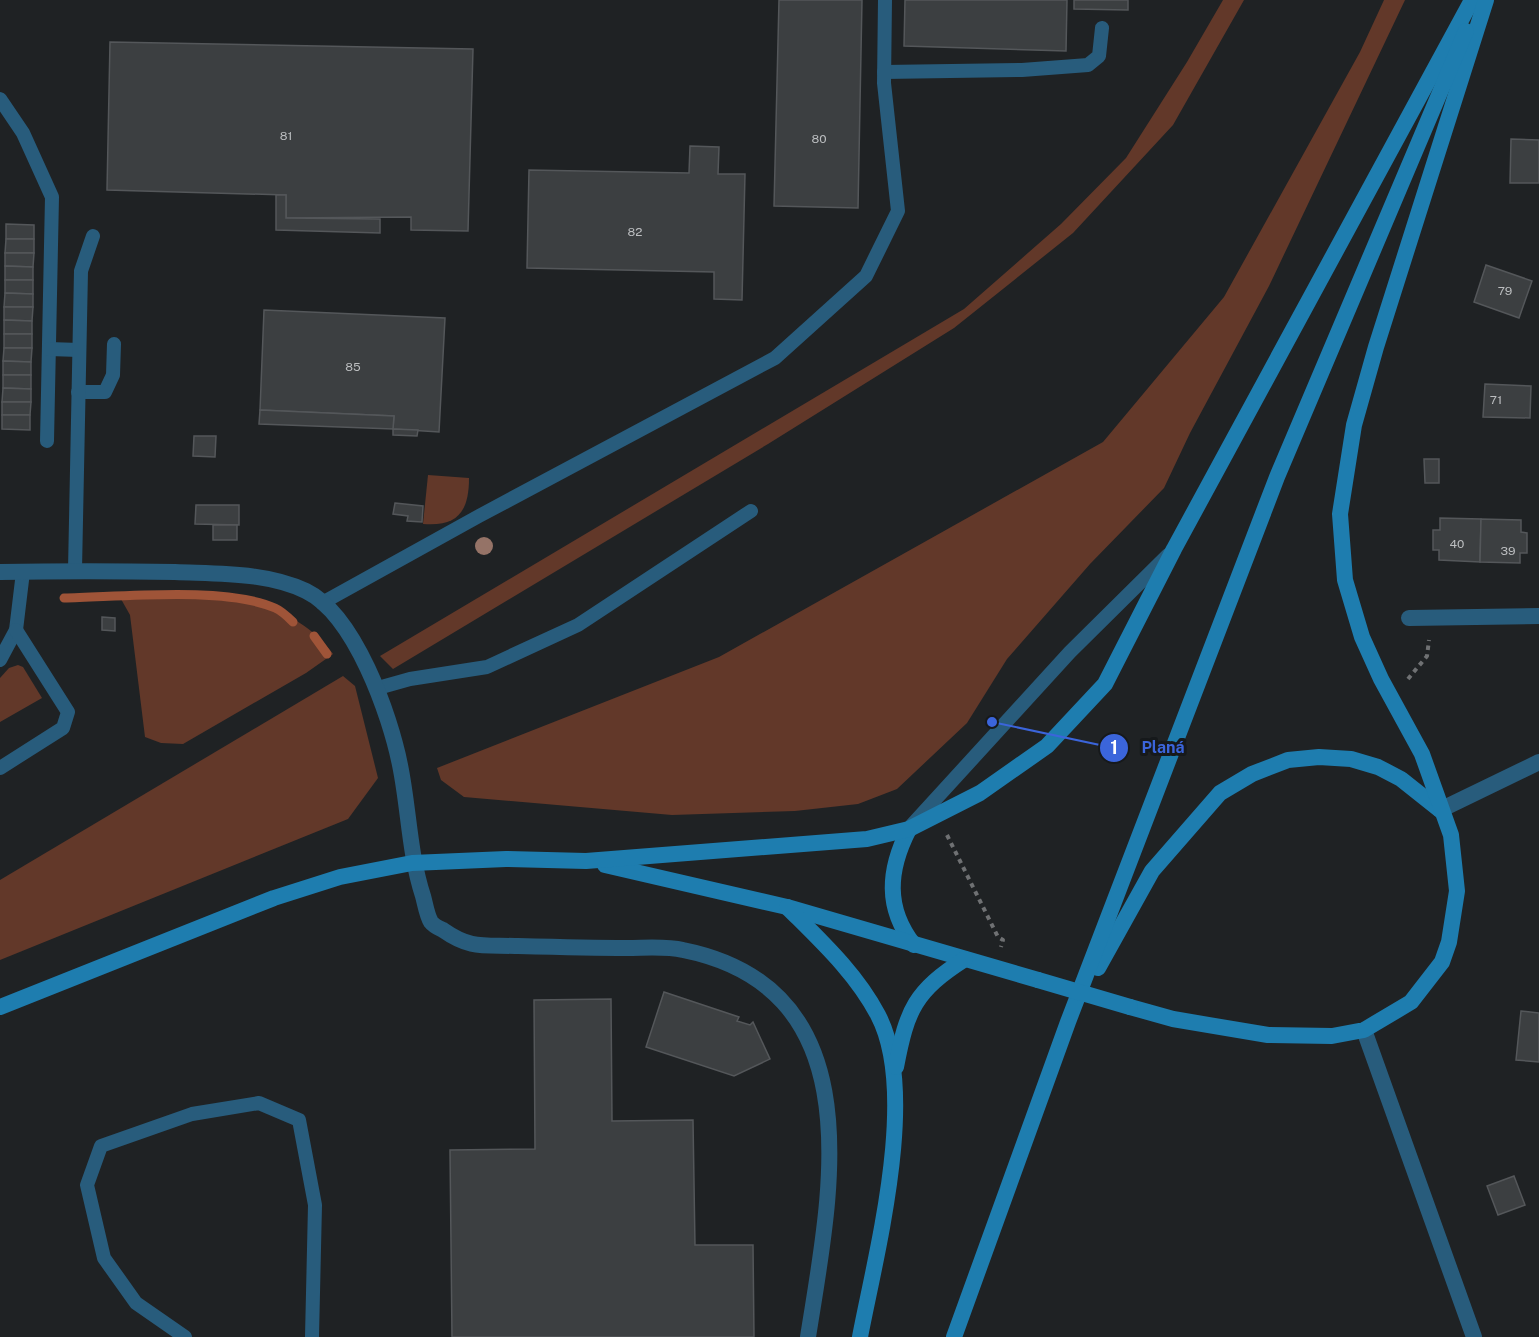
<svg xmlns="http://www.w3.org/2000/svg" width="1539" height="1337" font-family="'Public Sans',sans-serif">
	<rect width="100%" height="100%" fill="#1f2224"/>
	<g fill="#623829">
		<polygon points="1223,0 1244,0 1173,125 1073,233 954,328 768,444 393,669 380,656 964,309 1061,224 1126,158 1187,62"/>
		<polygon points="1384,0 1405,0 1269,286 1190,433 1164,488 1090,564 1007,659 967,723 897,789 858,804 795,811 672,815 464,797 441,780 437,768 719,657 1103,442 1224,297 1360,52"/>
		<path d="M 428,475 L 469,478 C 469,511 458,527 423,524 Z"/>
		<path d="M 121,599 C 155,599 228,593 257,602 C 285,611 316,630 333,654 L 306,673 L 183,744 L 161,743 L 145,737 L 130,615 Z"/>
		<polygon points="18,665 23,667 42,698 0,722 0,678 9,668"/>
		<polygon points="343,676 355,686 378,778 348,819 0,960 0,880"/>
	</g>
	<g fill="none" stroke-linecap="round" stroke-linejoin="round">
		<g stroke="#9f5438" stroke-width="9">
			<path d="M 64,598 C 120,597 225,586 275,608 C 282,611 288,617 293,622"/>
			<polyline points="314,636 327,654"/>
		</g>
	</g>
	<g fill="#3c3f41" stroke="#54575a" stroke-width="1.5">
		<polygon points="779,0 862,0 858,208 774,206"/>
		<polygon points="905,0 1067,0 1066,51 904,46"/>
		<polygon points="1074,0 1128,0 1128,10 1074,9"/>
		<polygon points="110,42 473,49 468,231 411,230 411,217 286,218 286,195 107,190"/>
		<polygon points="1511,139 1539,140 1539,183 1510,183"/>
		<polygon points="690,146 719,147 718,174 745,174 742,300 714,299 714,272 527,268 529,170 689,173"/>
		<polygon points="276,195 286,195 286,218 380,219 380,233 276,230"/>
		<polygon points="6,224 34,225 34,239 6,239"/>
		<polygon points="6,239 34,239 34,253 5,253"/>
		<polygon points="5,253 34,253 33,267 5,266"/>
		<polygon points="1486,265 1532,281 1519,318 1474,302"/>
		<polygon points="5,266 33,267 33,280 5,280"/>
		<polygon points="5,280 33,280 33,294 5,293"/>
		<polygon points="5,293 33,294 33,307 4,307"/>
		<polygon points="4,307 33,307 32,321 4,320"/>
		<polygon points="264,310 445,318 439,432 393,429 394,416 260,410"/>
		<polygon points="4,320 32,321 32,334 4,334"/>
		<rect x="4" y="334" width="28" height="14"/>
		<polygon points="4,348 32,348 31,362 3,361"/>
		<polygon points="3,361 31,362 31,375 3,375"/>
		<polygon points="3,375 31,375 31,389 3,388"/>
		<polygon points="1485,384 1531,386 1530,418 1483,417"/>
		<polygon points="3,388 31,389 31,402 2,402"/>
		<polygon points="2,402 31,402 30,415 2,415"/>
		<polygon points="260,410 394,416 393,429 259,424"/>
		<polygon points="2,415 30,415 30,430 2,429"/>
		<polygon points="393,429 418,430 417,436 393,435"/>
		<polygon points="194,436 216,436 215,457 193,456"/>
		<polygon points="1424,459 1439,459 1439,483 1425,483"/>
		<polygon points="395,503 423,506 422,522 407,521 408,516 393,514"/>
		<polygon points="196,505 239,505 239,525 195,524"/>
		<polygon points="1440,518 1481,519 1480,562 1439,560 1439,550 1433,550 1433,530 1440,530"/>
		<polygon points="1481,519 1521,520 1521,532 1527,533 1527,553 1520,553 1520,563 1480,562"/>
		<rect x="213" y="525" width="24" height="15"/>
		<polygon points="102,617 115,618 115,631 102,630"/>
		<polygon points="664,992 739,1017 737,1021 750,1025 753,1022 770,1059 734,1076 646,1047"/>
		<polygon points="611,999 612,1121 693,1120 695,1245 753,1245 754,1337 452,1337 450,1150 535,1149 534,1000"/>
		<polygon points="1521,1011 1539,1013 1539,1062 1516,1060"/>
		<polygon points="1514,1176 1525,1205 1498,1215 1487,1186"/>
	</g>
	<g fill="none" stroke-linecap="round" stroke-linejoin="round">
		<g stroke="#6f7173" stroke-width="4" stroke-dasharray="4.5 4.5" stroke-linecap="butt">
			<polyline points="1408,679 1427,656 1429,640"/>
			<polyline points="947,835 998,937 1003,940 1001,947"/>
		</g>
		<g stroke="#285c7c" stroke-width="14">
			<polyline points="884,72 1022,70 1088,65 1099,56 1102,28"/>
			<polyline points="0,99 23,133 52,197 47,441"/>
			<polyline points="49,349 79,350"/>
			<polyline points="78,392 105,392 113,375 114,344"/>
			<polyline points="75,570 81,271 93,236"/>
			<polyline points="322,603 479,516 775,358 866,276 898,211 884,83 885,0"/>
			<polyline points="0,660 16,630 23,572"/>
			<polyline points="378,688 410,679 487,667 578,625 751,511"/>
			<polyline points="0,768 63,728 68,712 16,630"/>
			<polyline points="911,826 1070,652 1168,555"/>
			<polyline points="185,1337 136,1303 104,1258 87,1185 101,1146 192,1114 259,1103 299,1120 315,1205 312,1337"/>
		</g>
		<g stroke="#285c7c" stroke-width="16">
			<path d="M 0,572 C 58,571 116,571 175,572 C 218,574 266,572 306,591 C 355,615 390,715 400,765 C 409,809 409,853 423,896 C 425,903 427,916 431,922 C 434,926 439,928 443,930 C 470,949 483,945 515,946 C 553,947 590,948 627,948 C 645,948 666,946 683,950 C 877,989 830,1196 808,1337"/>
			<polyline points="1409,618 1539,616"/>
			<polyline points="1364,1030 1474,1337"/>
		</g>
		<polyline stroke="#285c7c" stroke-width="16" points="1440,810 1539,762"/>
		<g stroke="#1e7daf" stroke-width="16">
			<path d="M 909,829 C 888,870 885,908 914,945"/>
			<polyline points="605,865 787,907 1038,980"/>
			<path d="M 787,907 C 820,940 856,973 878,1015 C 919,1093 876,1253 860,1337"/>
			<polyline points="1098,968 1152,871 1220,793 1252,774 1288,760 1319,757 1351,759 1378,767 1401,779 1440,810"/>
			<polyline points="0,1007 274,898 340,877 412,863 506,859 586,861 867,839 909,829 980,793 1047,746 1105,684 1174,549 1472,0"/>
			<polyline points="1130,1007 1173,1019 1268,1035 1332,1036 1364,1030 1411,1002 1442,962 1449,942 1457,891 1451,835 1422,754 1381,679 1362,637 1345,580 1340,514 1354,425 1376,347 1486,0"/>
			<path d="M 896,1067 C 907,1009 915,991 965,959"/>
			<polyline points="954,1337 1068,1022 1277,477 1466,31"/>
		</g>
		<polyline stroke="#1e7daf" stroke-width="16" points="1038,980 1130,1007"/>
	</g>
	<circle fill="#957367" cx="484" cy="546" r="9"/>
	<g text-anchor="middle" stroke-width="6" stroke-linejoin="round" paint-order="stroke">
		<g font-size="12" fill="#bcbec0">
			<text x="286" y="140">81</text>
			<text x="819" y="143">80</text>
			<text x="635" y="236">82</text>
			<text x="1505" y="295">79</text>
			<text x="353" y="371">85</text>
			<text x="1496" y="404">71</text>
			<text x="1457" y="548">40</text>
			<text x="1508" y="555">39</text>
		</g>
	</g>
	<path fill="none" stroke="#3b65db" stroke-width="2" d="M992 722L1114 748"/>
	<g fill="#3b65db" stroke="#16191b" stroke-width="2">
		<circle cx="992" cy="722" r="6"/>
		<circle cx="1114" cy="748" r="15"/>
	</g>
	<g font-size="18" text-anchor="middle" font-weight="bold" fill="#fff">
		<text x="1114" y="754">1</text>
	</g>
	<g font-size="16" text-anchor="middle" font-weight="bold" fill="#3b65db" stroke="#16191b" stroke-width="6" stroke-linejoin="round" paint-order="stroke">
		<text x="1163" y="753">Planá</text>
	</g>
</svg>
